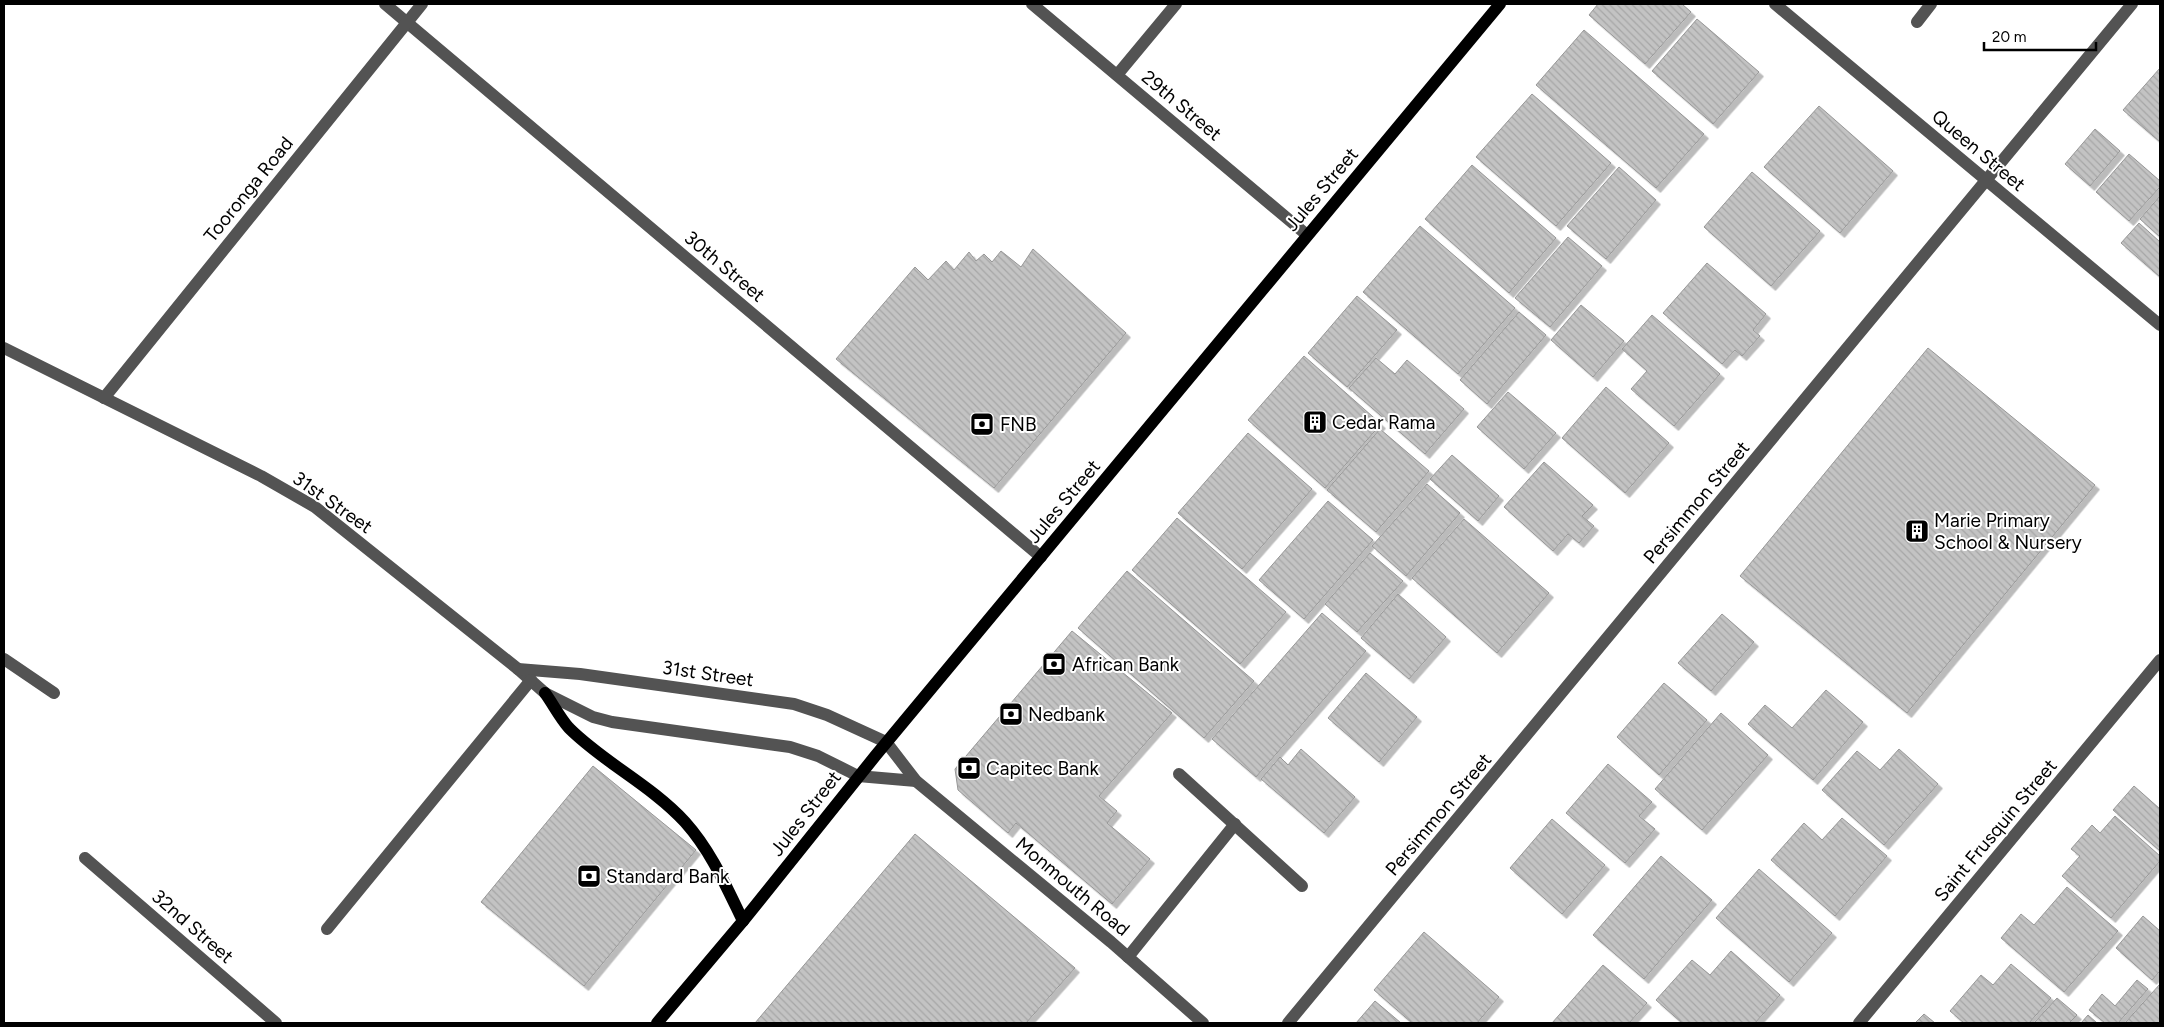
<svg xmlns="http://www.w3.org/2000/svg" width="2164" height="1027" font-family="Figtree,sans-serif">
	<defs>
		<pattern id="building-back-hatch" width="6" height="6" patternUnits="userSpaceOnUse" patternTransform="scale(1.25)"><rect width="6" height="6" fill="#c3c3c3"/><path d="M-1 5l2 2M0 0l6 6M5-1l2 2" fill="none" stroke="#a6a6a6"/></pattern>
		<filter id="shadow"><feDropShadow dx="4.5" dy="4.5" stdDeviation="0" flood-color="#0004"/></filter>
	</defs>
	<rect width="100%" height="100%" fill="#fff"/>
	<g fill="url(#building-back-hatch)" stroke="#979797" filter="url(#shadow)">
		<polygon points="1598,4 1682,4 1691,12 1645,64 1589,15"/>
		<polygon points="1697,19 1759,72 1713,124 1652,71"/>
		<polygon points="1584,30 1704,134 1656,188 1536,85"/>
		<polygon points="2160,68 2160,142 2123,110"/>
		<polygon points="1532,94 1611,163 1556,226 1476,157"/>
		<polygon points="1819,106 1893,171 1840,233 1764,167"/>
		<polygon points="2095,129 2120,151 2090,186 2065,164"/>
		<polygon points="2129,154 2160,181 2160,187 2129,221 2096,192"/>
		<polygon points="1472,165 1556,238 1509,293 1425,219"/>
		<polygon points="1619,167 1656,200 1606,259 1567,226"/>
		<polygon points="1752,172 1820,231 1771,286 1704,227"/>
		<polygon points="2160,196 2160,237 2140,219"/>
		<polygon points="2139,223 2160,242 2160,277 2121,243"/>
		<polygon points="1420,226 1515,308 1458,374 1363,292"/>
		<polygon points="1568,237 1602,266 1550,327 1515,298"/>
		<polygon points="1033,249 1126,333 994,488 836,359 915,267 928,280 946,261 954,270 969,252 976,261 984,254 992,262 1001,251 1021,267"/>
		<polygon points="1707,263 1766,314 1753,330 1760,336 1742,356 1735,350 1722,364 1663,313"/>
		<polygon points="1357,296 1397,330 1347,387 1308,353"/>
		<polygon points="1581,305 1624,341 1593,377 1551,340"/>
		<polygon points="1519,312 1546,335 1487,404 1460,380"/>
		<polygon points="1652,315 1720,374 1674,426 1631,389 1647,371 1622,349"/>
		<polygon points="1928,348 2095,485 1907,713 1740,576"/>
		<polygon points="1304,356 1381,424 1325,488 1248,420"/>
		<polygon points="1376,358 1395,374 1407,360 1464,409 1425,454 1349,388"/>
		<polygon points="1606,387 1669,443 1625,493 1562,438"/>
		<polygon points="1508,392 1556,433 1524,469 1477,427"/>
		<polygon points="1380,429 1429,471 1376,532 1327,490"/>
		<polygon points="1248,433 1312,489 1242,569 1178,513"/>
		<polygon points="1452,455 1499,496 1478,521 1430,479"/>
		<polygon points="1544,462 1593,505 1582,516 1594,526 1579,543 1568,534 1553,551 1504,507"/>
		<polygon points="1427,484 1460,513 1406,576 1372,546"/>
		<polygon points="1328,501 1373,540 1304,619 1259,580"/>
		<polygon points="1177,518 1286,612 1240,664 1132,570"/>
		<polygon points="1464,519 1549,593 1497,653 1412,578"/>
		<polygon points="1370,553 1403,581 1357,632 1325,604"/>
		<polygon points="1127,571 1254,681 1204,738 1078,628"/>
		<polygon points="1398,594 1446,637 1409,679 1361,638"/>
		<polygon points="1322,613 1366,651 1256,777 1212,739"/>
		<polygon points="1722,614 1754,642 1711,691 1678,663"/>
		<polygon points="1072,631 1172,713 1099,796 1117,811 1107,823 1150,859 1112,904 1016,823 1008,833 958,790 955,769"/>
		<polygon points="1366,673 1417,717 1379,762 1328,718"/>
		<polygon points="1664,683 1707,720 1659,775 1617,737"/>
		<polygon points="1826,690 1863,722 1813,780 1748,724 1765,705 1792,728"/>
		<polygon points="1721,713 1768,755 1702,830 1655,789"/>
		<polygon points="1301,749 1355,797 1324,833 1261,779 1280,757 1288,765"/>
		<polygon points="1899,749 1938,784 1884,845 1822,790 1857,751 1880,770"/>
		<polygon points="1608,764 1652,802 1639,816 1655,829 1625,863 1566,813"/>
		<polygon points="593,766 696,850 584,986 481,902"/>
		<polygon points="2134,786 2160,809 2160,851 2113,810"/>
		<polygon points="2115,816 2160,856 2160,861 2111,918 2062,876 2080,856 2071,849 2092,825 2100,833"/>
		<polygon points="1842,818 1887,856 1835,916 1771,860 1804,823 1822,840"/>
		<polygon points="1552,819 1605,865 1562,914 1510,868"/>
		<polygon points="915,834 1075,968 1026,1023 755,1023"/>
		<polygon points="1661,856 1712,900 1644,979 1593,935"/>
		<polygon points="1759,869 1832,933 1789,982 1716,918"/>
		<polygon points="2067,887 2118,931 2064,992 2001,938 2021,914 2034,925"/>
		<polygon points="2143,916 2160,931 2160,971 2152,980 2116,948"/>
		<polygon points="1424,932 1499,997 1477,1023 1412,1023 1374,990"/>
		<polygon points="1731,951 1780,995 1755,1023 1682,1023 1656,1000 1692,960 1710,975"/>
		<polygon points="2011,964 2051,998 2029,1023 1964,1023 1950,1011 1981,975 1993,985"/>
		<polygon points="1603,965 1647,1003 1629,1023 1552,1023"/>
		<polygon points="2137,980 2148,989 2118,1023 2105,1023 2089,1010 2102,994 2115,1006"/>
		<polygon points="2160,984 2160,1023 2125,1023"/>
		<polygon points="2057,998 2077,1015 2069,1023 2034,1023"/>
		<polygon points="1375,1001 1401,1023 1356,1023"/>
		<polygon points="1924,1014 1935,1023 1915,1023"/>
		<polygon points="2088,1015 2097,1023 2081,1023"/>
	</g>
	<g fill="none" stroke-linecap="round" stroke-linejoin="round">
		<g stroke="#535353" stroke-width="12">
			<polyline points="385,4 1041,557"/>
			<polyline points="1032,4 1307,235"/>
			<polyline points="1775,4 2160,325"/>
			<polyline points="1917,22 1931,4"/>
			<polyline points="1117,75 1176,4"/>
			<polyline points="4,348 261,476 315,507 518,669 545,693 593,717 612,722 790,747 818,756 858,776 916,781"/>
			<polyline points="104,398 422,4"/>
			<polyline points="4,659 54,693"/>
			<polyline points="518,669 580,674 794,704 827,715 886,742 916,781 1111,942 1203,1023"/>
			<polyline points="1179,774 1302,886"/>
			<polyline points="85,858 276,1023"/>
			<polyline points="327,929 531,680"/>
			<polyline points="1128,957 1235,824"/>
			<polyline points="1288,1023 2132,4"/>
			<polyline points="1859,1023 2160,660"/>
		</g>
		<g stroke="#000" stroke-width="12">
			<path d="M 545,693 C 553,704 560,718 569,728 C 604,763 651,785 685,822 C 711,851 726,886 743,921"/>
			<polyline points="657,1023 743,921 876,755 1500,4"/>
		</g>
	</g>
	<defs>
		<g id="building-square" transform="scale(1.25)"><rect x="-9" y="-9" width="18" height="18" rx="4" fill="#000" stroke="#fff"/><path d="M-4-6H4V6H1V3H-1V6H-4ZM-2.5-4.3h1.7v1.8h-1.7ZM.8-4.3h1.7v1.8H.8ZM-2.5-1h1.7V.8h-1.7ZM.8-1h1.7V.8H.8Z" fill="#fff"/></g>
		<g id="bank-square" transform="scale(1.25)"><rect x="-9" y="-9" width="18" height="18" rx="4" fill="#000" stroke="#fff"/><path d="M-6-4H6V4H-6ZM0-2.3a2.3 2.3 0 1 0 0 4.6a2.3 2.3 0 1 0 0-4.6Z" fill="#fff"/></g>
	</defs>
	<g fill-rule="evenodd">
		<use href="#building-square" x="1315" y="422"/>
		<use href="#bank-square" x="982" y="424"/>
		<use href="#building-square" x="1917" y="531"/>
		<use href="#bank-square" x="1054" y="664"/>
		<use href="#bank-square" x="1011" y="714"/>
		<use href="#bank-square" x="969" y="768"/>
		<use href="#bank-square" x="589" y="876"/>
	</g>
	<g text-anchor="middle" stroke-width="4" stroke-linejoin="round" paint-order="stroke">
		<g font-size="19" fill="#000" stroke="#fff">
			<text transform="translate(1182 105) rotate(40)" y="7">29th Street</text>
			<text transform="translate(1979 150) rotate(40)" y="7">Queen Street</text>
			<text transform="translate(248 189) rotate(-51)" y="7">Tooronga Road</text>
			<text transform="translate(1321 189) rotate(-50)" y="7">Jules Street</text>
			<text transform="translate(725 266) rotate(40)" y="7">30th Street</text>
			<text transform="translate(1063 501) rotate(-50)" y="7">Jules Street</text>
			<text transform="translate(333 502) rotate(35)" y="7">31st Street</text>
			<text transform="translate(1696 502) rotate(-50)" y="7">Persimmon Street</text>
			<text transform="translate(708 673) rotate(8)" y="7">31st Street</text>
			<text transform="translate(805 813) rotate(-52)" y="7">Jules Street</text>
			<text transform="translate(1438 814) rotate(-50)" y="7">Persimmon Street</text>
			<text transform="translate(1995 830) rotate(-50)" y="7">Saint Frusquin Street</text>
			<text transform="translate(1073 886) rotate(40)" y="7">Monmouth Road</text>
			<text transform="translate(193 926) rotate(41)" y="7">32nd Street</text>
		</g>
		<g font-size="19" fill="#000" stroke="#fff" text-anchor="start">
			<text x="1332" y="429">Cedar Rama</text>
			<text x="1000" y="431">FNB</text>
			<text x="1934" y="527">Marie Primary<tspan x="1934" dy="22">School &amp; Nursery</tspan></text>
			<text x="1072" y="671">African Bank</text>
			<text x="1028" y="721">Nedbank</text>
			<text x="986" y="775">Capitec Bank</text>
			<text x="606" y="883">Standard Bank</text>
		</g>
	</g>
	<rect width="2164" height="1027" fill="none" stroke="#000000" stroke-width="10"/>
	<path d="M1984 42v8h112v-8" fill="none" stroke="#000000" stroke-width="2.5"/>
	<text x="1992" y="42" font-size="15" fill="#000000" stroke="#ffffff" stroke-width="4" paint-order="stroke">20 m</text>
</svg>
